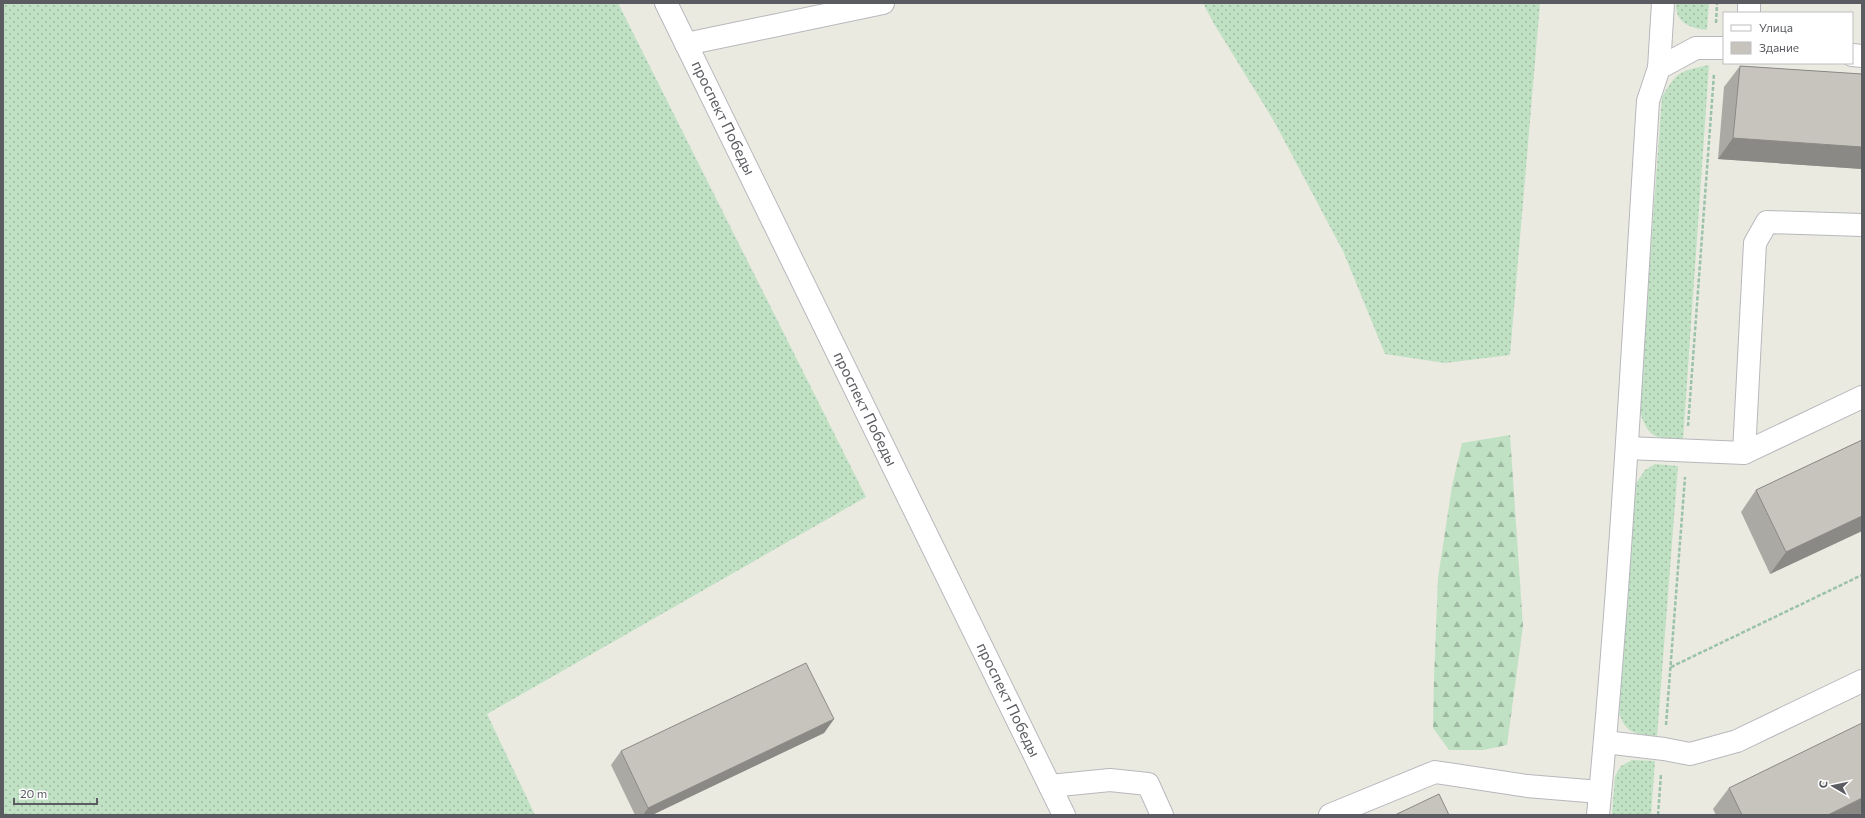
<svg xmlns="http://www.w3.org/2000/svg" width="1865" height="818" font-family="Commissioner,sans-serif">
	<defs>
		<pattern id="grass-dots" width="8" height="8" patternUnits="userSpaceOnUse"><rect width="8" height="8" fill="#c0e1c4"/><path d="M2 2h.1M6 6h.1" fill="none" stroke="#9fbaa3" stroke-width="1.8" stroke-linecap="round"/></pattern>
		<pattern id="forest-firs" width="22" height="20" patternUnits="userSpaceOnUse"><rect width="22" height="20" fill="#c0e1c4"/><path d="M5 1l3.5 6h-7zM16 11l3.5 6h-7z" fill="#9fbaa3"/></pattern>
	</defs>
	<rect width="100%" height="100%" fill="#ebeae1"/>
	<g fill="url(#grass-dots)">
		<polygon points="3,3 618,3 866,497 487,714 535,815 3,815"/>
		<polygon points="1203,3 1540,3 1510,355 1445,363 1385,354 1343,251 1275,123 1213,22"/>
		<path d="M 1676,3 L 1709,3 L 1707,30 C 1690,28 1675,23 1676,3 Z"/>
		<path d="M 1709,65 L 1683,440 C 1653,437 1650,440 1639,410 L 1662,97 C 1677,71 1680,71 1709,65 Z"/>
		<path d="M 1655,464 L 1678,466 L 1657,736 C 1636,733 1627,736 1619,713 L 1636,483 L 1645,470 Z"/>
		<polygon points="1632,760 1655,761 1651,815 1612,815 1615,776 1621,766"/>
	</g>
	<polygon fill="url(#forest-firs)" points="1510,435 1523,626 1507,745 1483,750 1449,750 1433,728 1434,678 1438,578 1452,486 1462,443"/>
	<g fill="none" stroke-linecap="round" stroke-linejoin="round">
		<g stroke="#b7b8bd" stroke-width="24">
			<g id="minor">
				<polyline points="666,3 1064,815"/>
				<polyline points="1749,13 1749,3"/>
				<polyline points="686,44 883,3"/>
				<polyline points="1852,55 1862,56"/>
				<polyline points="1659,68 1663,3"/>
				<polyline points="1627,448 1744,453 1862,397"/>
				<polyline points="1744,453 1755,243 1767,222 1862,225"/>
				<polyline points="1605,742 1664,749 1690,754 1737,741 1862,681"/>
				<polyline points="1050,786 1110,780 1148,784 1162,815"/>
				<polyline points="1330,815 1435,772 1527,786 1600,792"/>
				<path d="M 1598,815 C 1621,578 1633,339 1648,101 L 1659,68 L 1696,48 L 1724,48"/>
			</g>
		</g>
		<g stroke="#9ac1aa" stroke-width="2.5" stroke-dasharray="4 2" stroke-linecap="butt">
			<polyline points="1716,23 1717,3"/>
			<polyline points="1688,426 1714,74"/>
			<polyline points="1671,667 1862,575"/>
			<polyline points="1666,725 1685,477"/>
			<polyline points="1658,815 1661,774"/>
		</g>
		<use href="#minor" stroke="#fff" stroke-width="22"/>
	</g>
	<g fill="#aba9a3">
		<polygon points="1740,66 1862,74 1862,169 1718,159 1724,87"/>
		<polygon points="1862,440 1862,531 1770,574 1741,512 1756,490"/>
		<polygon points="834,719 824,733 652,815 635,815 611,765 621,751"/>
		<polygon points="1729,788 1858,815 1716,815 1713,809"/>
	</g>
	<g fill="#8b8985">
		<polygon points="1733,138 1862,147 1862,169 1718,159"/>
		<polygon points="1862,516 1862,531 1770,574 1786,552"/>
		<polygon points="834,719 824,733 652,815 643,815 648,808"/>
		<polygon points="1862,798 1862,813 1858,815 1828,815"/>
	</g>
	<g fill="#c7c4be" stroke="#8b8985">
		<polygon points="1740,66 1862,74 1862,147 1733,138"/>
		<polygon points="1862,440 1862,516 1786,552 1756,490"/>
		<polygon points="806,663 834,719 648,808 621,751"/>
		<polygon points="1862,723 1862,798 1828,815 1742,815 1729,788"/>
		<polygon points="1439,794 1449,815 1395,815"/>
	</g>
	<g text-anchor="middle" stroke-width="4" stroke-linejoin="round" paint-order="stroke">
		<g font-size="15" fill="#5a5c61" stroke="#fff">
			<text transform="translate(723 118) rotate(64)" y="5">проспект Победы</text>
			<text transform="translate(865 409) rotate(64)" y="5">проспект Победы</text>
			<text transform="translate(1008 700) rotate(64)" y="5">проспект Победы</text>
		</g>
	</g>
	<rect width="1865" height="818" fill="none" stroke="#5a5c61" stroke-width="8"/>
	<rect x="1723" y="12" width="130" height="52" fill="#ffffff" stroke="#bdbec0"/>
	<rect x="1731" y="25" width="20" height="6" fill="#ffffff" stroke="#bdbec0"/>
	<text x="1759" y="32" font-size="12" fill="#5a5c61">Улица</text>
	<rect x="1731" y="42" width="20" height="12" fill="#c7c4be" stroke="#bdbec0"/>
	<text x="1759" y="52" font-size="12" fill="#5a5c61">Здание</text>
	<g transform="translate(1833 786) rotate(279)" stroke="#ffffff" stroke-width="3" paint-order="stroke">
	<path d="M0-3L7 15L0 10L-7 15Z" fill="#5a5c61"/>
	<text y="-6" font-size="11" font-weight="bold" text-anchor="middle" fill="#5a5c61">С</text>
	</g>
	<path d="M14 798v6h83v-6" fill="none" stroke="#5a5c61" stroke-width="2"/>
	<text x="20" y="798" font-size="12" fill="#5a5c61" stroke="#ffffff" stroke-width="3" paint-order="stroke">20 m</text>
</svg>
